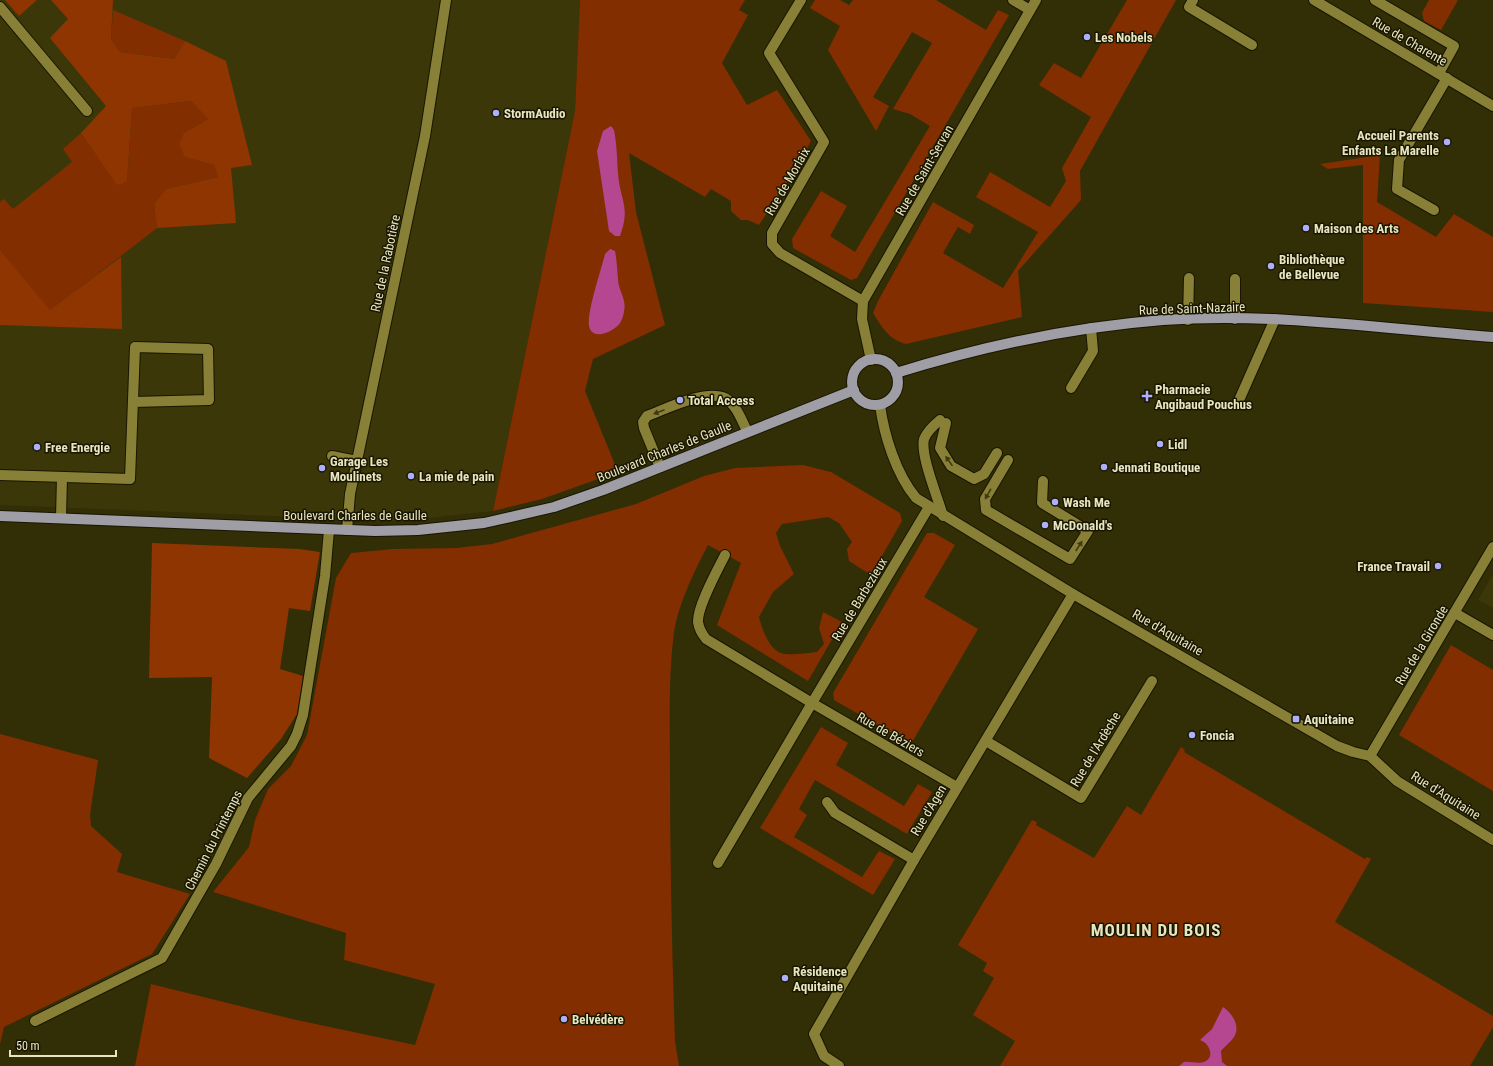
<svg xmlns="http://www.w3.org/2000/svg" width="1493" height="1066" font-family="'Roboto Condensed',sans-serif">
	<rect width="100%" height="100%" fill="#322e06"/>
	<g fill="#3c3709">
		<polygon points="0,0 580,0 575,111 493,511 401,521 0,505"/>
		<polygon points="1493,574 1493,608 1478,600"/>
	</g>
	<g fill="#822e00">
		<polygon points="580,0 745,0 739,10 748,15 722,63 747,105 777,90 811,141 793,174 759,225 748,220 741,220 731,211 731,201 711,189 705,197 629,153 636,212 665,325 593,359 585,391 618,472 542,499 493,511 575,111"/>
		<polygon points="815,0 840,0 849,5 853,0 936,0 986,30 998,10 1009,15 857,278 851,280 793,248 792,239 821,191 847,206 830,236 855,252 930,126 910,114 893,109 932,43 912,32 873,97 889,106 876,131 828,50 840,26 810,8"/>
		<path d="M 1127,0 L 1176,0 L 1080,171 L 1081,200 L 1018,271 L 1022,317 L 906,344 C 888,339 882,327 873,313 L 878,301 L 933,202 L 974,225 L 970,234 L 958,227 L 943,253 L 1003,288 L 1038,232 L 976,197 L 990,172 L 1050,207 L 1066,181 L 1062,168 L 1091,117 L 1039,85 L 1054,63 L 1081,78 Z"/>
		<polygon points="1429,0 1458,0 1441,30 1424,21 1422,13"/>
		<polygon points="113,10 185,41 174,59 120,52 111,39"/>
		<polygon points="191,101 208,119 184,133 186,157 214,165 218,177 166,189 154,204 157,228 50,311 0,250 0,202 4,199 13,209 72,162 63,149 81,133 117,184 127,182 132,108"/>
		<polygon points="1380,155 1377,202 1436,237 1454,214 1493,237 1493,312 1363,303 1363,165 1328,169 1320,164"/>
		<path d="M 803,465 L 831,472 L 900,513 L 902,521 L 871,575 L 849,561 L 847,549 L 852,542 L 839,523 L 828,517 L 782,524 L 776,533 L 780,546 L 794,574 L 773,592 L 759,617 C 762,629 770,653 785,654 C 795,655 807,653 817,652 L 824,644 L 819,628 L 823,612 L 842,622 L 808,681 L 717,625 L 741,563 L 708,545 C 694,572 679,602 674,632 C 668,678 670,725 670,771 C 670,861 672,951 675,1041 L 679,1066 L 135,1066 L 151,984 L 292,1019 L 415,1045 L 435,984 L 344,960 L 346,933 L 213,892 L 249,847 L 255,820 L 268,789 L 291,766 L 307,735 L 336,578 L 351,553 L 393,549 L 456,548 L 492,544 L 636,504 L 704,476 L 735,468 Z"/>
		<polygon points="927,533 934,533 955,545 924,597 978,629 911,744 834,700 833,693"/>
		<polygon points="1451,645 1493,670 1493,791 1399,735"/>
		<polygon points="821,727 848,743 836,765 904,806 918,784 932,792 907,834 815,780 799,809 807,815 794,837 862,877 879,851 895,859 873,895 760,828"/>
		<polygon points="0,734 98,760 90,815 91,826 122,854 117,872 190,894 152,954 4,1027 0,1044"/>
		<polygon points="1181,747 1185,750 1184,752 1365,859 1367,857 1371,859 1335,922 1493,1016 1493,1027 1470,1066 1000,1066 1015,1041 973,1015 994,978 983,971 987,963 958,945 1032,820 1037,822 1036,825 1094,858 1127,806 1141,815"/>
	</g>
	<g fill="#8f3502">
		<polygon points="5,0 37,0 19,16"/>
		<polygon points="51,0 113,0 111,39 120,52 174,59 185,41 226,61 252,165 231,168 236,223 157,228 154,204 166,189 218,177 214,165 185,157 179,144 184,133 208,119 191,101 132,108 127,182 117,185 81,133 106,106 50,38 68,19"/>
		<polygon points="0,250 50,310 121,257 122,329 0,325"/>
		<polygon points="152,543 299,549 320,552 310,611 289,608 280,669 303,676 297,714 281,739 247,778 209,758 212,677 149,678"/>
	</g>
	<g fill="#b54690">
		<path d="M 611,126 L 614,130 C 617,145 617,159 618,173 C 620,201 631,207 620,236 L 615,236 L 609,231 L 597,151 L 603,131 Z"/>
		<path d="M 610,249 L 615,251 C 617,261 617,269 618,279 C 618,290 627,299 624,311 C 624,314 622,320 620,323 C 615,331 592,342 589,326 C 587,311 601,271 605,254 Z"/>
		<path d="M 1223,1007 C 1232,1013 1241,1026 1234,1037 C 1231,1042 1225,1046 1221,1051 L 1222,1062 L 1227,1066 L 1179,1066 L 1184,1062 C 1190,1061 1198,1064 1204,1062 C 1216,1057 1209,1043 1200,1040 L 1212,1029 Z"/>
	</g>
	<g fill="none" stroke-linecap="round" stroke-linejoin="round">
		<g stroke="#181602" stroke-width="12">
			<g id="minor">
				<polyline points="801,0 769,53 824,142 772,233 772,244 780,253 863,301"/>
				<polyline points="1013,0 1030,10"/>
				<polyline points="1193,0 1189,7 1252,45"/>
				<polyline points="1314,0 1493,106"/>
				<polyline points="1375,0 1454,46 1439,73"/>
				<polyline points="0,7 87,111"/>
				<polyline points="1434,210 1397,189 1399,160 1447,78"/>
				<polyline points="1235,319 1235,279"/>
				<polyline points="1188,320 1189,278"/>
				<polyline points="871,360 862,319 863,301 1036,0"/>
				<polyline points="1071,388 1093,351 1091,328"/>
				<polyline points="1240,398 1275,319"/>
				<path d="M 880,405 C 884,435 896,474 916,498 L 1073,594 L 1337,746 L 1353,752 L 1370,756 L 1397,781 L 1493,840"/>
				<path d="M 940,420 C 934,425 927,431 924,439 C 920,455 938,498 943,516"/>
				<polyline points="946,423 940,448 951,466 974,479 984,474 997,453"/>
				<polyline points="332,456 357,461"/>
				<polyline points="1008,460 985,499 986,510 1070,559 1088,531 1042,503 1043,481"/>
				<path d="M 660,467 L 644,428 L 643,422 L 647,416 C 666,409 705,389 725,398 C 736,404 742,421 747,431"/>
				<polyline points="0,475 130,479 135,347 208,349 209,400 133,402"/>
				<polyline points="929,507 812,703 957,787"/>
				<polyline points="61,518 62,477"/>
				<polyline points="347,530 350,494 425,136 446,0"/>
				<polyline points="1455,613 1493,635"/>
				<polyline points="986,741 1081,798 1152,681"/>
				<polyline points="1370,756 1493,547"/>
				<polyline points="827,802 835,813 914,860"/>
				<path d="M 718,863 L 812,703 L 706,639 C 702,634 699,629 698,622 C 697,607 718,569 725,555"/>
				<polyline points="35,1021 162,958 216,864 248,798 291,746 297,734 303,715 325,576 329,530"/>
				<polyline points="839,1066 824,1056 814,1034 914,860 1073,594"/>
			</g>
		</g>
		<g stroke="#181602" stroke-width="12">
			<g id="major">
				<circle cx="875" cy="382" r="23"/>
				<path d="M 896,373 C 983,346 1073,327 1163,320 C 1273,312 1384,329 1493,337"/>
				<polyline points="0,516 375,531 418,530 484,523 554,507 603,490 854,390"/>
			</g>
		</g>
		<use href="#minor" stroke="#888037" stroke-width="10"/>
		<use href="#major" stroke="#9f9da6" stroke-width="10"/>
	</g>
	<defs><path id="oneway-solid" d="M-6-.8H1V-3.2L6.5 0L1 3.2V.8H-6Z"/></defs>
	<g fill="#403b13">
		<use href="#oneway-solid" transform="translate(659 412) rotate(159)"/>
		<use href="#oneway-solid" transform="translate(949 461) rotate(-125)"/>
		<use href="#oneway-solid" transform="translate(988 494) rotate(119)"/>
		<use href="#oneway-solid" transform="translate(1079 546) rotate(-57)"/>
	</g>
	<g fill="#adaffb" stroke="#191600" stroke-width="1.5">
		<circle cx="1087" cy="37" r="4"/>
		<circle cx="496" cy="113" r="4"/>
		<circle cx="1447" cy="142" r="4"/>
		<circle cx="1306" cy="228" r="4"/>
		<circle cx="1271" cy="266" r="4"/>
		<path d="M1145 390h4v4h4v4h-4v4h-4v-4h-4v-4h4z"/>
		<circle cx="680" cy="400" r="4"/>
		<circle cx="1160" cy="444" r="4"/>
		<circle cx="37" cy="447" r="4"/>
		<circle cx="1104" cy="467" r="4"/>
		<circle cx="322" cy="468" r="4"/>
		<circle cx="411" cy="476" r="4"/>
		<circle cx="1055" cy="502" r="4"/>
		<circle cx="1045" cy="525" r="4"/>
		<circle cx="1438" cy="566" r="4"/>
		<rect x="1292" y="715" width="8" height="8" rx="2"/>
		<circle cx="1192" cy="735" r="4"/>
		<circle cx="785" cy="978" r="4"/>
		<circle cx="564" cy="1019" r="4"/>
	</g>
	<g text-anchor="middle" stroke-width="3" stroke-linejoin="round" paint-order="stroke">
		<g font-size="13" font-weight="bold" fill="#e8e5c1" stroke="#191600" text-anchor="start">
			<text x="1095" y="42">Les Nobels</text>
			<text x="504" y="118">StormAudio</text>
			<text x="1439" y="140" text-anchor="end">Accueil Parents<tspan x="1439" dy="15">Enfants La Marelle</tspan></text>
			<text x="1314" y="233">Maison des Arts</text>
			<text x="1279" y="264">Bibliothèque<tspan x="1279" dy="15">de Bellevue</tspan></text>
			<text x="1155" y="394">Pharmacie<tspan x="1155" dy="15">Angibaud Pouchus</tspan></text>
			<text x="688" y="405">Total Access</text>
			<text x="1168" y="449">Lidl</text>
			<text x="45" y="452">Free Energie</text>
			<text x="330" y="466">Garage Les<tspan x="330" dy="15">Moulinets</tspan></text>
			<text x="1112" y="472">Jennati Boutique</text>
			<text x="419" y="481">La mie de pain</text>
			<text x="1063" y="507">Wash Me</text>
			<text x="1053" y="530">McDonald's</text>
			<text x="1430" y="571" text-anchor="end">France Travail</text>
			<text x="1304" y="724">Aquitaine</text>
			<text x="1200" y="740">Foncia</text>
			<text x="793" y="976">Résidence<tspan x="793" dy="15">Aquitaine</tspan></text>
			<text x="572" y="1024">Belvédère</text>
		</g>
		<g font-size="13" fill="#e8e5c1" stroke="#191600">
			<text transform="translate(1410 41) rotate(30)" y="5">Rue de Charente</text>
			<text transform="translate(924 170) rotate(-60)" y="5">Rue de Saint-Servan</text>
			<text transform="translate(787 181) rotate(-60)" y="5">Rue de Morlaix</text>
			<text transform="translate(385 263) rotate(-78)" y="5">Rue de la Rabotière</text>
			<text transform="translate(1192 308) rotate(-2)" y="5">Rue de Saint-Nazaire</text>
			<text transform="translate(664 451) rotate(-22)" y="5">Boulevard Charles de Gaulle</text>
			<text x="355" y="520">Boulevard Charles de Gaulle</text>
			<text transform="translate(859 599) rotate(-59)" y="5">Rue de Barbezieux</text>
			<text transform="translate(1168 632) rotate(30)" y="5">Rue d'Aquitaine</text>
			<text transform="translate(1421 645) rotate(-59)" y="5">Rue de la Gironde</text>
			<text transform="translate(891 734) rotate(30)" y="5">Rue de Béziers</text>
			<text transform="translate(1095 749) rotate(-59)" y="5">Rue de l'Ardèche</text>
			<text transform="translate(1446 795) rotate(32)" y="5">Rue d'Aquitaine</text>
			<text transform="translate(928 810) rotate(-59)" y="5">Rue d'Agen</text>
			<text transform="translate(213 840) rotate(-63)" y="5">Chemin du Printemps</text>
		</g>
		<g font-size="17" font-weight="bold" letter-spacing="1" fill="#e8e5c1" stroke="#191600">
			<text x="1156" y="936">MOULIN DU BOIS</text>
		</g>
	</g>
	<path d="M10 1050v6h106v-6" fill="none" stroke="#e8e5c1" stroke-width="2"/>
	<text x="16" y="1050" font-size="12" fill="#e8e5c1" stroke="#191600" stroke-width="3" paint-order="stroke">50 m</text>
</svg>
